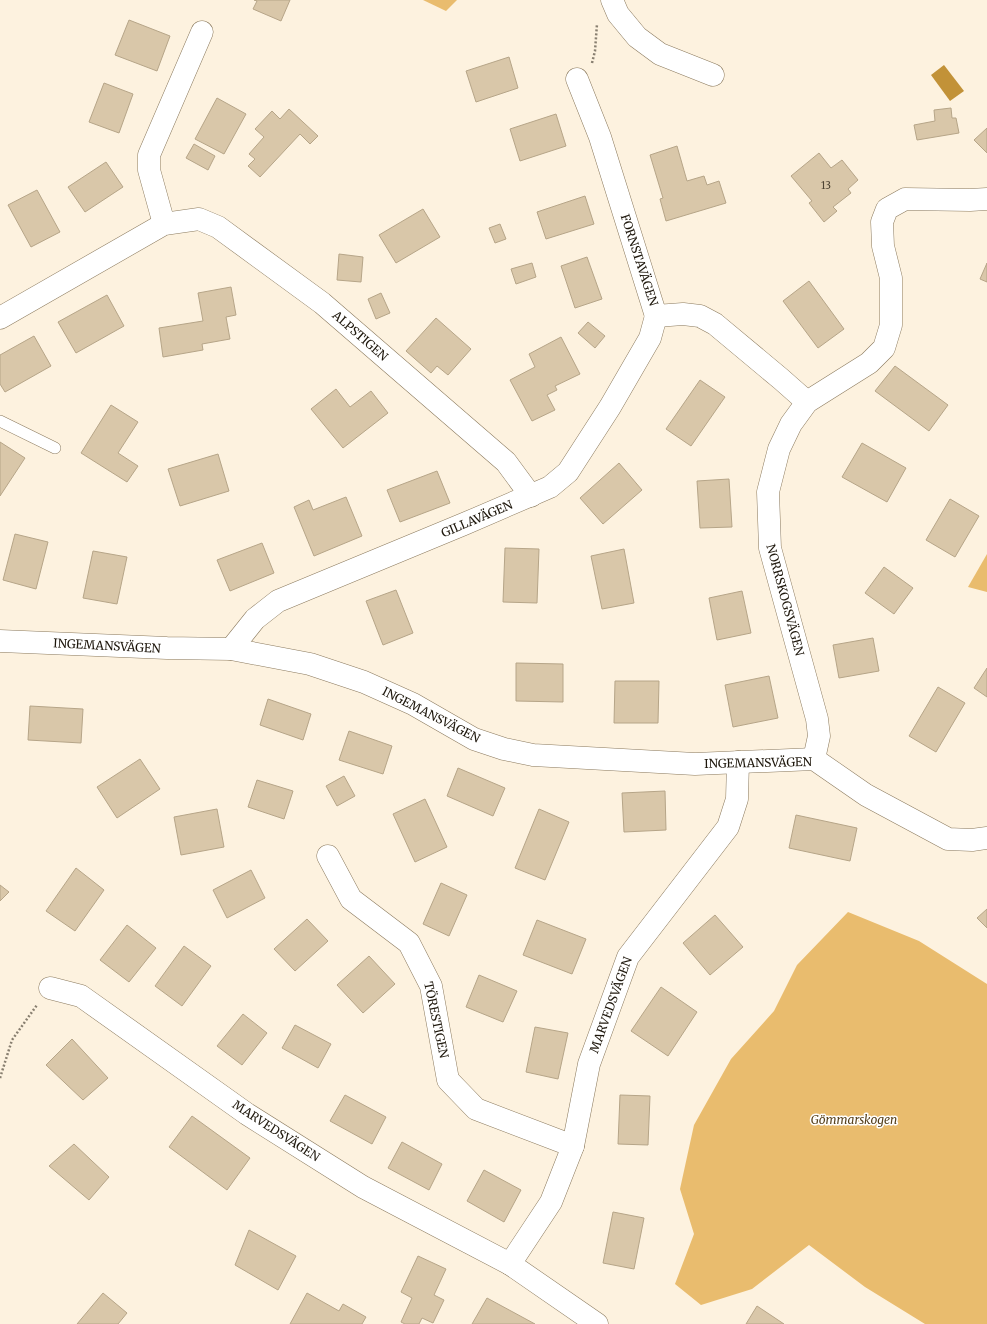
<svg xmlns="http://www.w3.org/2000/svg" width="987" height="1324" font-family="Merriweather,serif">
	<rect width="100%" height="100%" fill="#fdf2df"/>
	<g fill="#e9bc6e">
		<polygon points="423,0 457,0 446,11"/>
		<polygon points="987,554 987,592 968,587"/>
		<polygon points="848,912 919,941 987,984 987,1324 925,1324 865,1287 809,1245 752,1289 701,1305 675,1284 694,1234 680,1189 694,1125 731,1059 774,1011 797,965"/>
	</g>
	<polygon fill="#c29238" points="944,65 964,91 950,101 931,75"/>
	<g fill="#d9c7a9" stroke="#b6a588">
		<polygon points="254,0 290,0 281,21 253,9 257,1"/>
		<polygon points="129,20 170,36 157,71 115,55"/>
		<polygon points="509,57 518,88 476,102 466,71"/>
		<polygon points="104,83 133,94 119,133 89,122"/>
		<polygon points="217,98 246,114 224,154 195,139"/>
		<polygon points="951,108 952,118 956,118 959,133 917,140 914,125 935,121 934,110"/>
		<polygon points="289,109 318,136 310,144 300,134 260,177 248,166 255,159 249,154 264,137 255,129 272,111 280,119"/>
		<polygon points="556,114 566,146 520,161 510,129"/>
		<polygon points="987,128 987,153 974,140"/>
		<polygon points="194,144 215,156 208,170 186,158"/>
		<polygon points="677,146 687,181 704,176 707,185 719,181 726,203 666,221 660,199 663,198 650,155"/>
		<polygon points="819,153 831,168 842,160 858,180 848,189 851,193 833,207 837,211 824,222 809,203 812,201 791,176"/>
		<polygon points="106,162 123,187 85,212 68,187"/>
		<polygon points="37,190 60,232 31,247 8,205"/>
		<polygon points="585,196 594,224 546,239 537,212"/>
		<polygon points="423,209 440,237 396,263 379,235"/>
		<polygon points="500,224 506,239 495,243 489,228"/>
		<polygon points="339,254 363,257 361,282 337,280"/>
		<polygon points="587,257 602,299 575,308 561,266"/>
		<polygon points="532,263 536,277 516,284 511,269"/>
		<polygon points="987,263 987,282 980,279"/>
		<polygon points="809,281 844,329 818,348 783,301"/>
		<polygon points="231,287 236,315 226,317 230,339 202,344 203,350 163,357 159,328 203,321 198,293"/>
		<polygon points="381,293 390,313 376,319 368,299"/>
		<polygon points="107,295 124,326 76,353 58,322"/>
		<polygon points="436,318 471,349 448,375 437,366 431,373 406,351"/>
		<polygon points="588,322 605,336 595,348 578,333"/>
		<polygon points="34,336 51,366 5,392 0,384 0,355"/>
		<polygon points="561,337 580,374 555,386 557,390 547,395 555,410 532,421 510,380 535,367 529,354"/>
		<polygon points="895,366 948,405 929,431 875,391"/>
		<polygon points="700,380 725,397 691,446 666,429"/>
		<polygon points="336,389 350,407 371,391 388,413 343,448 311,409"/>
		<polygon points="111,405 138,422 118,453 138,466 127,482 81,453"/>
		<polygon points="0,442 25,458 0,496"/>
		<polygon points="862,443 906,468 887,502 842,477"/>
		<polygon points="218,454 229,491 180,506 168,469"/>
		<polygon points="619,463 642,490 603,524 580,498"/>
		<polygon points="437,471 450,503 400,522 387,490"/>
		<polygon points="729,479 732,527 700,528 697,481"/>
		<polygon points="346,497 362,536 314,556 294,507 309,500 313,510"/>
		<polygon points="950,499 979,516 955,557 926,540"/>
		<polygon points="15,534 48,542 36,589 3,580"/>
		<polygon points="262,543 274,573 230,591 217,560"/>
		<polygon points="505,548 539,549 537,603 503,602"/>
		<polygon points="624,549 634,603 602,609 591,556"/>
		<polygon points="93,551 127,557 117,604 83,598"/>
		<polygon points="884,567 913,588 894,614 865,593"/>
		<polygon points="396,590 413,633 383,645 366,601"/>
		<polygon points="742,591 751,633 717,640 709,598"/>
		<polygon points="873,638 879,671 839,678 833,645"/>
		<polygon points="516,663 563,664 563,702 516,701"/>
		<polygon points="987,668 987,697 974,688"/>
		<polygon points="769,676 778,718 733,727 725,685"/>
		<polygon points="615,681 659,681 658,723 614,723"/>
		<polygon points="938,687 965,703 936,752 909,736"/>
		<polygon points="268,699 311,714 303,740 260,725"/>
		<polygon points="30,706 83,709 81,743 28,740"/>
		<polygon points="349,731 392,746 383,774 339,760"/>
		<polygon points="140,759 160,789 117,818 97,787"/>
		<polygon points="458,768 505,788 493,816 447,796"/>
		<polygon points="344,776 355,796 337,806 326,786"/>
		<polygon points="257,780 293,791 284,819 248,807"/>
		<polygon points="665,791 666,830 624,832 622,793"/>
		<polygon points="425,799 447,847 415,862 393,814"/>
		<polygon points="217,809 224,847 181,855 174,817"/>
		<polygon points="539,809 569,822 545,880 515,868"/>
		<polygon points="796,815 857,828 850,861 789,848"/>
		<polygon points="76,868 104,890 75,931 46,911"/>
		<polygon points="251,870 265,898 227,918 213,890"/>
		<polygon points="441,883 467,895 449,936 423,924"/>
		<polygon points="0,885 9,892 0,901"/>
		<polygon points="987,909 987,928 977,918"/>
		<polygon points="715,915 743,947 710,975 683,943"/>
		<polygon points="307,919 328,941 295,971 274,949"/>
		<polygon points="537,920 586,939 572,974 523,955"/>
		<polygon points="127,925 156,948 129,982 100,960"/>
		<polygon points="184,946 211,966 182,1006 155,986"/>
		<polygon points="369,956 395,984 363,1013 337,985"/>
		<polygon points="479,975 517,991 503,1022 466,1007"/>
		<polygon points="661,987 697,1012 668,1056 631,1031"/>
		<polygon points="243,1014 267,1033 242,1065 217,1046"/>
		<polygon points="295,1025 331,1044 318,1068 282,1048"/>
		<polygon points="535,1027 568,1033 558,1079 526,1072"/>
		<polygon points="72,1039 108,1078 83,1100 46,1065"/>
		<polygon points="345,1095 386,1117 372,1144 330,1121"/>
		<polygon points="620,1095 650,1096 648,1145 618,1144"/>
		<polygon points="192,1116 250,1158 227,1190 169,1147"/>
		<polygon points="402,1142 442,1164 429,1190 388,1168"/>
		<polygon points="74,1144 109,1177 89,1200 49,1166"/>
		<polygon points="484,1170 521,1190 504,1222 467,1201"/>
		<polygon points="613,1212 644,1218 634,1269 603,1263"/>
		<polygon points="249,1230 296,1256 278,1290 235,1265"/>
		<polygon points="418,1256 446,1269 434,1295 444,1300 433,1323 422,1318 419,1324 405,1324 401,1322 412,1298 401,1292"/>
		<polygon points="103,1293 127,1313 118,1324 77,1324"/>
		<polygon points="307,1293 339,1311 343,1304 366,1317 362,1324 290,1324"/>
		<polygon points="487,1298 535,1324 472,1324"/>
		<polygon points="757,1306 784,1324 746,1324"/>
	</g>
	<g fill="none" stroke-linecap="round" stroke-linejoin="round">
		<g stroke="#8b7a5e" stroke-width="12">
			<polyline id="lane" points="0,421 55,448"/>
		</g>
		<g stroke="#8b7a5e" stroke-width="23">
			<g id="street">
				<polyline points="612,0 618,14 637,37 660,54 713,75"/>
				<polyline points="577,79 600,137 656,316 683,314 700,316 715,324 781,379 807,402"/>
				<polyline points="164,224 149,170 149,155 202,32"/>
				<polyline points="0,318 164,224 199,219 218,227 322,303 506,462 531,496"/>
				<polyline points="0,641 167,648 231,649 310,664 364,682 413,704 474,739 504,749 533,755 695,764 814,759 866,795 948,839 972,840 987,838"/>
				<polyline points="231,649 255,619 278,601 464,524 550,487 568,472 610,407 650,338 656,316"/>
				<polyline points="814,759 819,736 817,719 770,548 768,492 779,449 791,424 807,402 869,363 884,348 891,325 891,278 883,246 882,222 887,209 905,199 970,200 987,199"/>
				<polyline points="328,856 351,899 409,943 431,986 448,1080 476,1109 573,1146"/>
				<polyline points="50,988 81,996 247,1114 363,1187 510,1264 551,1202 573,1146 589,1064 628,957 728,827 737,799 738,762"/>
				<polyline points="510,1264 597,1324"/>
			</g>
		</g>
		<g stroke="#887f70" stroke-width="2.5" stroke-dasharray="2 2" stroke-linecap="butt">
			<polyline points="592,63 595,51 597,24"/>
			<polyline points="0,1078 12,1040 37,1005"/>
		</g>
		<use href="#lane" stroke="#fff" stroke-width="11"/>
		<use href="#street" stroke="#fff" stroke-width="22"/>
	</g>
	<g text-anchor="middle" stroke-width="3" stroke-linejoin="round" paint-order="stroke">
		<g font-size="10" fill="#4d4333">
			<text x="826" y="189">13</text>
		</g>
		<g font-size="12" fill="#1e170c" stroke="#fff">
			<text transform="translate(639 260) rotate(72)" y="4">FORNSTAVÄGEN</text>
			<text transform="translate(360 336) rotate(41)" y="4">ALPSTIGEN</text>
			<text transform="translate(477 519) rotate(-23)" y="4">GILLAVÄGEN</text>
			<text transform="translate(785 600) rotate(75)" y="4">NORRSKOGSVÄGEN</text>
			<text transform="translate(107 646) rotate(3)" y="4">INGEMANSVÄGEN</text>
			<text transform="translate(431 715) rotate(27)" y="4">INGEMANSVÄGEN</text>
			<text transform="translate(758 763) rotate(-1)" y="4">INGEMANSVÄGEN</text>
			<text transform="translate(611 1005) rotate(-70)" y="4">MARVEDSVÄGEN</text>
			<text transform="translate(436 1020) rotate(78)" y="4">TÖRESTIGEN</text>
			<text transform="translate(276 1131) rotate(33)" y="4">MARVEDSVÄGEN</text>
		</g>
		<g font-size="12" font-style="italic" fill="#55401c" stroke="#fff">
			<text x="854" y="1124">Gömmarskogen</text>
		</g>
	</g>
</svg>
